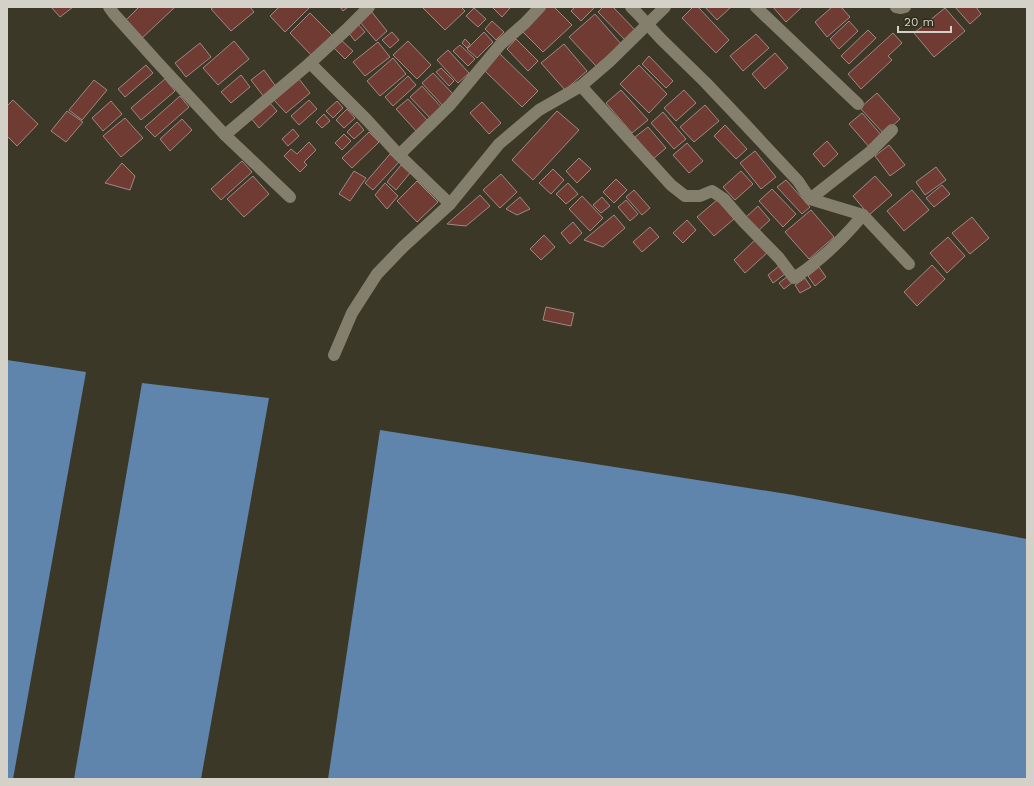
<svg xmlns="http://www.w3.org/2000/svg" width="1034" height="786" font-family="'Work Sans',sans-serif">
	<rect width="100%" height="100%" fill="#3c3827"/>
	<g fill="#5f85ad">
		<polygon points="7,360 86,372 13,779 7,779"/>
		<polygon points="142,383 269,398 201,779 74,779"/>
		<polygon points="380,430 793,495 1027,539 1027,779 328,779"/>
	</g>
	<g fill="#6f3b33" stroke="#9f8985">
		<polygon points="51,7 73,7 60,17"/>
		<polygon points="139,7 175,7 141,39 125,21"/>
		<polygon points="214,7 250,7 254,12 231,31 211,9"/>
		<polygon points="279,7 310,7 285,32 270,16"/>
		<polygon points="340,7 348,7 343,11"/>
		<polygon points="422,7 461,7 465,11 445,30"/>
		<polygon points="492,7 508,7 510,8 502,17"/>
		<polygon points="547,7 554,7 572,25 543,52 522,31"/>
		<polygon points="575,7 595,7 581,21 571,11"/>
		<polygon points="603,7 613,7 636,31 626,41 598,12"/>
		<polygon points="693,7 698,7 729,40 716,53 682,18"/>
		<polygon points="705,7 731,7 717,20"/>
		<polygon points="773,7 802,7 786,22"/>
		<polygon points="832,7 841,7 850,17 827,37 815,22"/>
		<polygon points="955,7 976,7 981,14 970,24"/>
		<polygon points="474,8 486,19 478,27 466,16"/>
		<polygon points="945,8 965,31 934,57 914,33"/>
		<polygon points="371,11 387,31 376,41 359,21"/>
		<polygon points="310,13 332,35 312,56 290,33"/>
		<polygon points="595,14 621,44 596,66 569,37"/>
		<polygon points="492,21 504,32 496,40 485,29"/>
		<polygon points="849,21 858,31 839,49 830,39"/>
		<polygon points="357,23 365,32 355,41 348,32"/>
		<polygon points="868,30 876,38 849,64 841,56"/>
		<polygon points="392,32 399,40 390,48 382,40"/>
		<polygon points="484,32 493,42 477,58 467,49"/>
		<polygon points="893,33 902,43 888,56 892,60 861,89 848,74"/>
		<polygon points="756,34 769,48 743,71 730,56"/>
		<polygon points="465,39 470,44 467,48 462,43"/>
		<polygon points="516,39 538,61 528,71 507,49"/>
		<polygon points="341,40 353,51 345,59 333,47"/>
		<polygon points="234,41 249,59 218,85 203,68"/>
		<polygon points="408,41 431,65 417,79 393,55"/>
		<polygon points="378,42 390,57 365,76 353,62"/>
		<polygon points="200,43 211,57 186,77 175,63"/>
		<polygon points="564,44 587,71 565,90 541,63"/>
		<polygon points="460,45 475,59 468,66 453,51"/>
		<polygon points="448,50 469,73 458,83 437,60"/>
		<polygon points="499,53 538,91 522,107 483,69"/>
		<polygon points="775,53 788,68 765,89 752,74"/>
		<polygon points="649,56 673,81 666,88 642,64"/>
		<polygon points="393,58 406,74 380,96 367,81"/>
		<polygon points="146,65 153,73 125,97 118,89"/>
		<polygon points="639,65 667,94 649,113 620,84"/>
		<polygon points="441,68 454,81 449,86 436,72"/>
		<polygon points="264,70 277,88 264,97 251,80"/>
		<polygon points="433,73 454,95 443,106 422,83"/>
		<polygon points="241,75 250,87 231,103 221,92"/>
		<polygon points="408,76 416,85 393,106 385,97"/>
		<polygon points="165,79 175,91 141,120 131,108"/>
		<polygon points="299,79 310,93 286,113 274,100"/>
		<polygon points="94,80 107,90 82,120 69,110"/>
		<polygon points="422,86 443,109 431,119 410,97"/>
		<polygon points="621,90 648,120 632,133 606,103"/>
		<polygon points="684,90 696,103 676,121 664,108"/>
		<polygon points="877,93 900,119 884,134 860,108"/>
		<polygon points="180,96 189,107 155,137 145,127"/>
		<polygon points="408,99 429,122 417,132 396,109"/>
		<polygon points="13,100 38,124 17,146 7,136 7,106"/>
		<polygon points="309,100 317,109 299,125 291,116"/>
		<polygon points="111,101 122,114 103,131 92,118"/>
		<polygon points="337,101 343,108 333,118 326,111"/>
		<polygon points="269,102 277,111 259,128 251,118"/>
		<polygon points="482,102 501,123 489,134 470,113"/>
		<polygon points="705,105 719,121 694,142 680,127"/>
		<polygon points="347,109 355,118 344,128 336,120"/>
		<polygon points="67,111 83,122 66,142 51,131"/>
		<polygon points="557,111 579,130 533,180 512,160"/>
		<polygon points="663,112 686,139 674,149 651,123"/>
		<polygon points="862,113 883,137 870,148 849,124"/>
		<polygon points="324,114 330,121 322,128 316,122"/>
		<polygon points="125,118 143,138 121,157 103,136"/>
		<polygon points="182,119 192,130 170,151 160,139"/>
		<polygon points="357,122 364,130 354,139 347,132"/>
		<polygon points="725,125 747,149 736,159 714,136"/>
		<polygon points="648,127 666,148 653,159 635,137"/>
		<polygon points="293,129 299,136 288,146 282,139"/>
		<polygon points="369,132 379,142 352,168 342,158"/>
		<polygon points="344,134 351,141 342,150 335,143"/>
		<polygon points="827,141 838,154 824,167 813,154"/>
		<polygon points="309,142 316,150 304,162 307,165 300,172 284,156 291,149 297,154"/>
		<polygon points="687,143 703,161 689,173 673,155"/>
		<polygon points="889,145 905,165 890,176 875,156"/>
		<polygon points="755,151 776,177 761,189 740,163"/>
		<polygon points="390,154 399,162 373,190 365,183"/>
		<polygon points="579,158 591,169 577,183 566,171"/>
		<polygon points="242,161 252,172 221,200 211,189"/>
		<polygon points="122,163 135,176 130,190 105,183"/>
		<polygon points="401,165 410,173 396,190 387,182"/>
		<polygon points="936,167 946,180 925,195 916,182"/>
		<polygon points="553,169 564,180 551,194 539,183"/>
		<polygon points="354,171 366,178 350,201 339,194"/>
		<polygon points="741,171 753,184 735,200 723,187"/>
		<polygon points="501,174 517,192 500,208 483,190"/>
		<polygon points="253,176 269,194 244,217 227,199"/>
		<polygon points="875,176 892,195 869,215 853,196"/>
		<polygon points="616,179 627,190 614,203 603,192"/>
		<polygon points="786,180 810,207 802,214 777,187"/>
		<polygon points="417,181 438,202 417,222 397,201"/>
		<polygon points="385,183 398,196 387,209 375,195"/>
		<polygon points="568,183 578,194 566,204 556,194"/>
		<polygon points="942,185 950,194 934,207 926,198"/>
		<polygon points="772,189 796,214 783,227 759,201"/>
		<polygon points="634,190 650,208 642,215 626,197"/>
		<polygon points="912,190 929,210 904,231 887,211"/>
		<polygon points="480,195 490,206 466,226 447,224"/>
		<polygon points="582,196 603,218 590,231 569,209"/>
		<polygon points="520,197 530,209 517,215 506,209"/>
		<polygon points="602,197 610,206 601,213 593,205"/>
		<polygon points="626,200 638,214 630,221 618,207"/>
		<polygon points="717,200 734,219 714,236 697,217"/>
		<polygon points="758,206 770,220 757,232 745,218"/>
		<polygon points="811,210 834,237 809,259 785,232"/>
		<polygon points="614,215 625,228 603,247 584,240"/>
		<polygon points="972,217 989,238 970,254 952,233"/>
		<polygon points="687,220 696,230 683,243 673,233"/>
		<polygon points="573,222 582,233 570,244 561,233"/>
		<polygon points="650,227 659,237 642,252 633,242"/>
		<polygon points="544,235 555,247 541,260 530,249"/>
		<polygon points="948,237 965,256 947,273 930,253"/>
		<polygon points="756,239 768,252 745,273 734,260"/>
		<polygon points="932,265 945,279 917,306 904,292"/>
		<polygon points="779,266 785,274 773,283 768,275"/>
		<polygon points="819,267 826,277 815,286 808,276"/>
		<polygon points="788,276 793,282 784,289 779,283"/>
		<polygon points="805,278 811,287 800,293 795,285"/>
		<polygon points="546,307 574,313 571,326 543,320"/>
	</g>
	<g fill="none" stroke-linecap="round" stroke-linejoin="round">
		<g stroke="#837f6c" stroke-width="12">
			<polyline points="109,7 114,14 159,64 225,135 290,197"/>
			<polyline points="631,7 638,14 661,39 705,82 742,121 798,181 810,199 870,152 892,130"/>
			<polyline points="756,7 858,104"/>
			<polyline points="896,7 901,8 905,7"/>
			<polyline points="310,63 346,30 369,7"/>
			<path d="M 581,86 L 671,185 L 685,196 L 700,196 L 712,191 L 724,199 L 743,221 L 779,258 L 794,278 C 820,261 843,239 863,215 L 909,264"/>
			<polyline points="225,135 310,63 367,120 399,155 450,204"/>
			<polyline points="399,155 450,105 500,45 525,23 540,7"/>
			<polyline points="810,199 863,215"/>
			<polyline points="334,355 352,313 377,274 403,247 450,204 499,144 539,110 581,86 609,62 665,7"/>
		</g>
	</g>
	<rect width="1034" height="786" fill="none" stroke="#d4d2c8" stroke-width="16"/>
	<path d="M898 26v6h53v-6" fill="none" stroke="#d4d2c8" stroke-width="2"/>
	<text x="904" y="26" font-size="12" fill="#d4d2c8" stroke="#312d1d" stroke-width="3" paint-order="stroke">20 m</text>
</svg>
